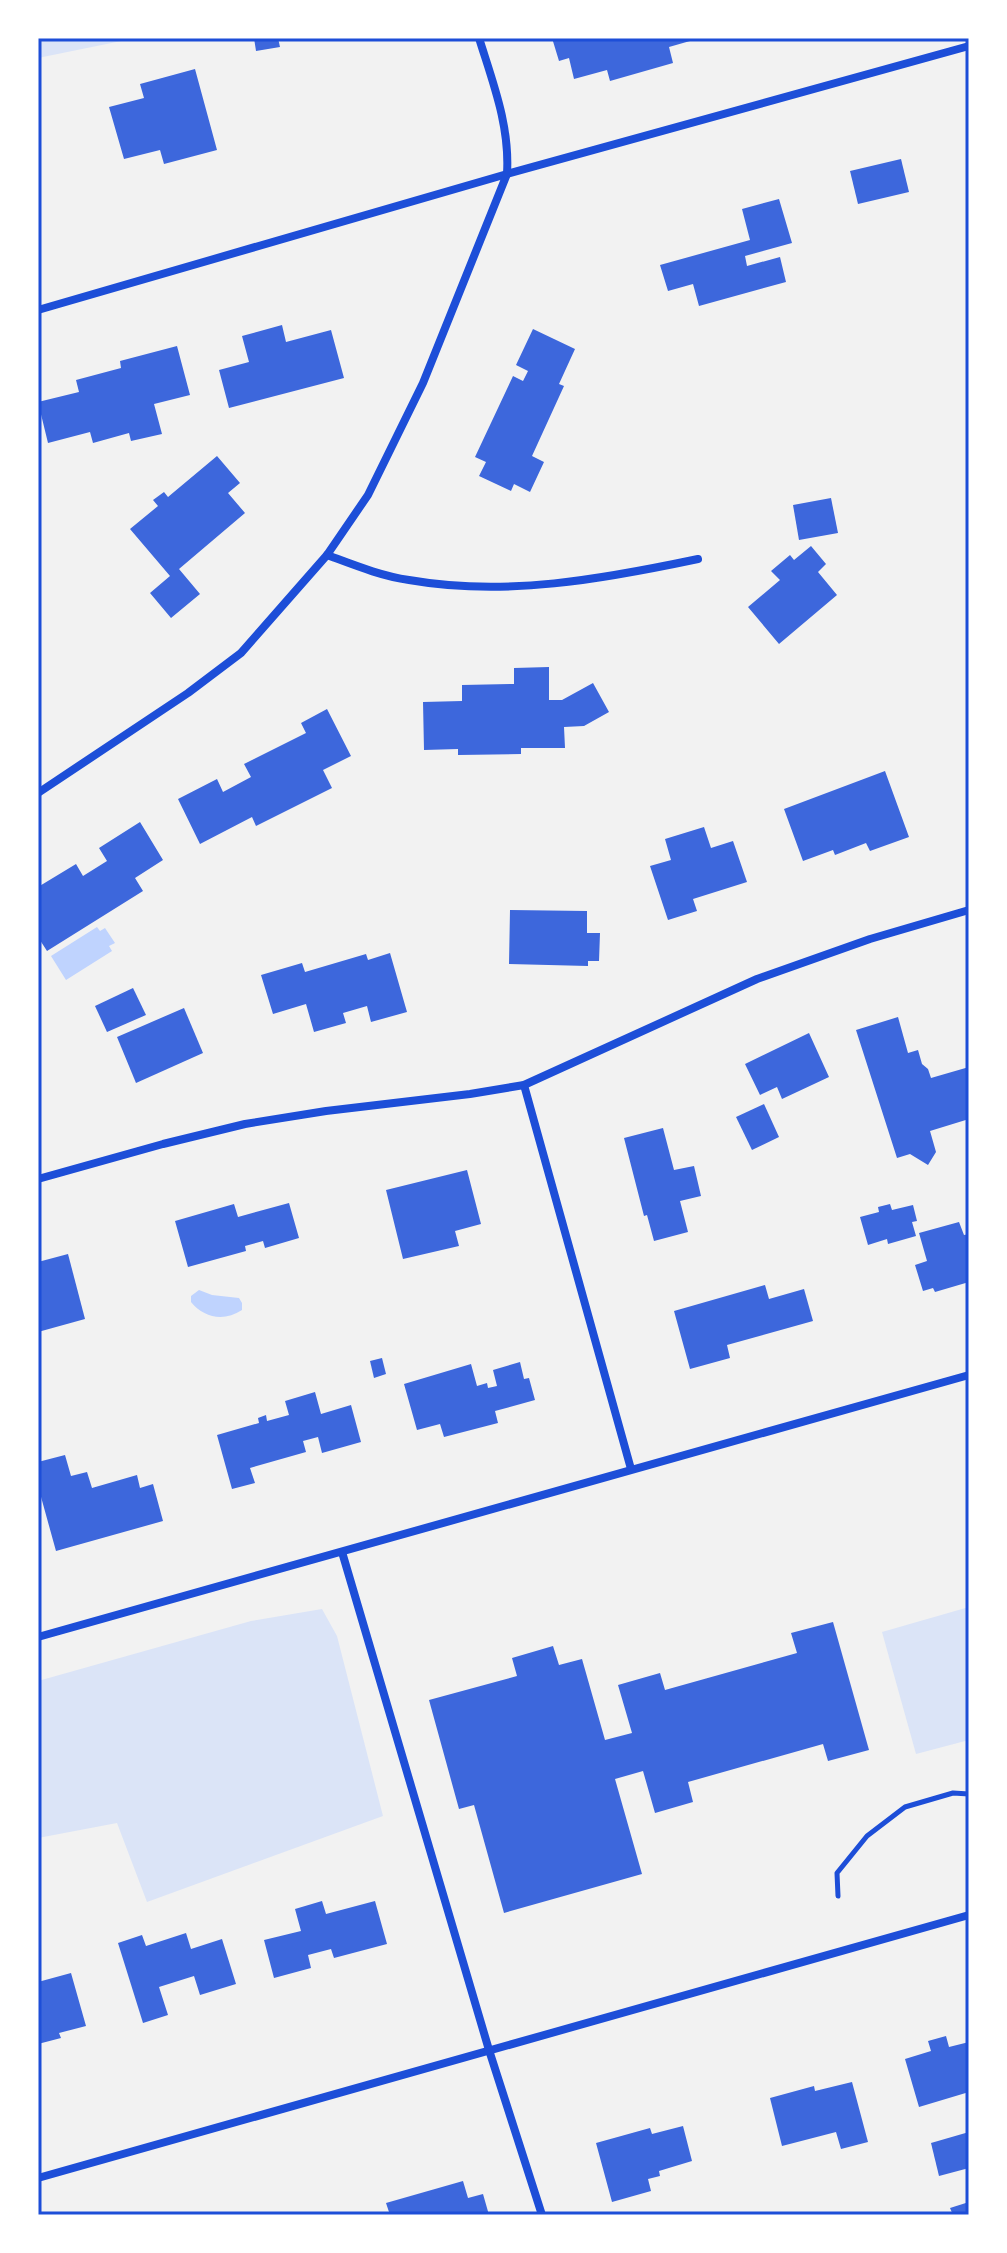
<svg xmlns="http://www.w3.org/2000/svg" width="1007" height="2253" font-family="'Zilla Slab',serif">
	<rect width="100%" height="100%" fill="#f2f2f2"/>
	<g fill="#dbe4f7">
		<polygon points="38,38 136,38 38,58"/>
		<polygon points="969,1607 969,1740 916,1754 882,1632"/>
		<polygon points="322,1609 337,1636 383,1816 147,1902 117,1823 38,1838 38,1681 251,1621"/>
	</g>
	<g fill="#bfd3fe">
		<polygon points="97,927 100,931 105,928 115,943 109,946 112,951 66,980 51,956"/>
		<path d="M 199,1290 L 212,1295 L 239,1298 L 242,1303 L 242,1310 C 224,1322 204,1318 191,1302 L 191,1296 Z"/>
	</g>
	<g fill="#3d67dc">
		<polygon points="254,38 278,38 280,47 256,51"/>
		<polygon points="552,38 697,38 697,39 669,47 673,63 610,81 607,70 574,79 569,58 559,61"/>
		<polygon points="195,69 217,150 164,164 160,150 124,159 109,107 144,98 140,84"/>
		<polygon points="901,159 909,192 858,204 850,171"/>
		<polygon points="779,199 792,243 745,256 747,266 780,257 786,282 699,306 693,284 668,291 660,265 750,240 742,209"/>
		<polygon points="282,325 286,342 331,330 344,378 229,408 219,370 249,362 242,336"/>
		<polygon points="533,329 575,349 559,384 564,386 532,456 544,462 530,492 514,484 511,491 479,476 486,462 475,457 513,376 523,381 528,371 516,365"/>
		<polygon points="177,346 190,395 154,404 162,434 131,441 129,433 93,443 90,432 48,443 38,402 79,392 76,380 121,368 120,361"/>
		<polygon points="217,456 240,483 228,493 245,513 179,569 200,594 171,618 150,593 170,576 130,529 158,506 153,500 164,492 168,497"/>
		<polygon points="831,498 838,533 799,540 793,505"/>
		<polygon points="811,546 826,564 818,572 837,595 779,644 748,607 780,580 771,571 790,555 794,560"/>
		<polygon points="549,667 549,700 562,700 593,683 609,712 584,726 564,727 565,748 521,748 521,754 458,755 458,749 424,750 423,702 462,701 462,685 514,684 514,668"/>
		<polygon points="327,709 351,756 323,770 332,788 256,826 252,817 200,844 178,799 217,779 223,792 251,777 244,764 306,733 301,723"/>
		<polygon points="885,771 909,837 870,851 866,843 835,855 833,850 803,861 784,809"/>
		<polygon points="140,822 163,860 135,878 143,891 47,951 38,937 38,887 76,864 83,876 107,861 99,848"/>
		<polygon points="704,827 711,848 733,841 747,882 693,899 697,911 668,920 650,866 671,860 665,839"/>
		<polygon points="510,910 587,911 587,933 600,933 599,961 588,961 588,966 509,964"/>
		<polygon points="390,953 407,1012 371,1022 367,1006 343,1013 346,1023 314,1032 306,1004 273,1014 261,975 302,963 305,972 366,954 368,960"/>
		<polygon points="133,988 146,1015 107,1032 95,1006"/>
		<polygon points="184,1008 203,1053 136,1083 117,1037"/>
		<polygon points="898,1017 908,1053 918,1050 922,1064 928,1069 931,1078 969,1067 969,1119 930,1131 936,1152 928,1165 910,1154 897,1158 856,1030"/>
		<polygon points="809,1033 829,1077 782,1099 777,1087 760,1095 745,1064"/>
		<polygon points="764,1104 779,1137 752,1150 736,1117"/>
		<polygon points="663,1128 674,1170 694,1166 701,1196 680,1201 688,1232 654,1241 647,1215 644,1216 624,1138"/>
		<polygon points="467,1170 481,1224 455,1231 459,1246 403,1259 386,1190"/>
		<polygon points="289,1203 299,1238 265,1248 263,1241 245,1246 246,1251 188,1267 175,1221 234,1204 238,1217"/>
		<polygon points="890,1204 892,1210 913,1205 917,1221 912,1222 916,1236 888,1244 887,1239 868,1245 860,1217 879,1212 878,1207"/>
		<polygon points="959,1222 964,1235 969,1234 969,1282 935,1292 933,1288 923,1291 915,1265 927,1261 919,1233"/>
		<polygon points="68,1254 85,1319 38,1332 38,1262"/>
		<polygon points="765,1285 769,1299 804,1289 813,1321 727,1345 730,1358 690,1369 674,1311"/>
		<polygon points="382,1358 386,1374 374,1378 370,1361"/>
		<polygon points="520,1362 524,1379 529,1378 535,1400 495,1411 498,1423 444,1437 440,1424 417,1430 404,1384 471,1364 477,1386 487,1383 488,1388 497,1386 493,1370"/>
		<polygon points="315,1392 321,1414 351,1405 361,1442 322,1453 318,1437 303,1441 306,1452 250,1468 255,1483 232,1489 217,1435 259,1423 258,1418 266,1415 267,1421 289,1415 285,1401"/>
		<polygon points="65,1455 71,1476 87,1472 92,1488 137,1475 140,1488 153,1484 163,1521 56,1551 38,1486 38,1462"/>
		<polygon points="833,1622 869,1750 828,1761 823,1744 688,1782 693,1802 655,1813 643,1771 615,1779 642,1874 504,1913 474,1805 459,1809 429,1700 517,1676 512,1658 553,1646 559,1665 582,1659 605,1740 632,1733 618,1685 660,1673 665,1690 797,1653 791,1633"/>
		<polygon points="322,1901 326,1914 375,1901 387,1944 334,1958 331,1949 308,1955 311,1968 274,1978 264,1940 301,1931 295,1909"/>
		<polygon points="186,1933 191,1949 222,1939 236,1984 200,1995 194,1976 159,1987 168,2015 143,2023 118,1943 142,1935 146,1946"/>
		<polygon points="71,1973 86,2026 59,2033 61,2038 38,2044 38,1982"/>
		<polygon points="946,2036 949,2047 969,2042 969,2092 919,2107 905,2059 931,2051 928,2041"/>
		<polygon points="852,2082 868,2142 841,2149 836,2132 782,2146 770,2098 814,2086 815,2091"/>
		<polygon points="683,2126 692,2161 659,2171 660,2176 648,2179 651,2191 612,2202 596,2143 650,2128 652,2134"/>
		<polygon points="969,2132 969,2168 939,2176 931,2143"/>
		<polygon points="463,2181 468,2198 483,2194 489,2215 390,2215 386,2203"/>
		<polygon points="969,2202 969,2215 953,2215 950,2208"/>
	</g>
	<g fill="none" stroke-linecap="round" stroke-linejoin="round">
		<polyline stroke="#1d4ed8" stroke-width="5" points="838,1896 837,1873 867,1836 905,1807 953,1793 969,1794"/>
		<g stroke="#1d4ed8" stroke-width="8">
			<polyline points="38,310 507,174 969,46"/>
			<path d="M 327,555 C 354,565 381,576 409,580 C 506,597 603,579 698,559"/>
			<path d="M 38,793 L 188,693 L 241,653 L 327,555 L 368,495 L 423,383 L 507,174 C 510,126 493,83 479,38"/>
			<polyline points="524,1085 631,1469"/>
			<polyline points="38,1179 163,1144 245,1124 326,1111 470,1094 524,1085 757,979 870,939 969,910"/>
			<polyline points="342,1552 489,2050 542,2215"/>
			<polyline points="38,1637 969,1375"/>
			<polyline points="38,2178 969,1915"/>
		</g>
	</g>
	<rect width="1007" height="2253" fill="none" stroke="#ffffff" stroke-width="80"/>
	<rect x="40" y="40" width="927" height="2173" fill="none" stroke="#1d4ed8" stroke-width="3"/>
</svg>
